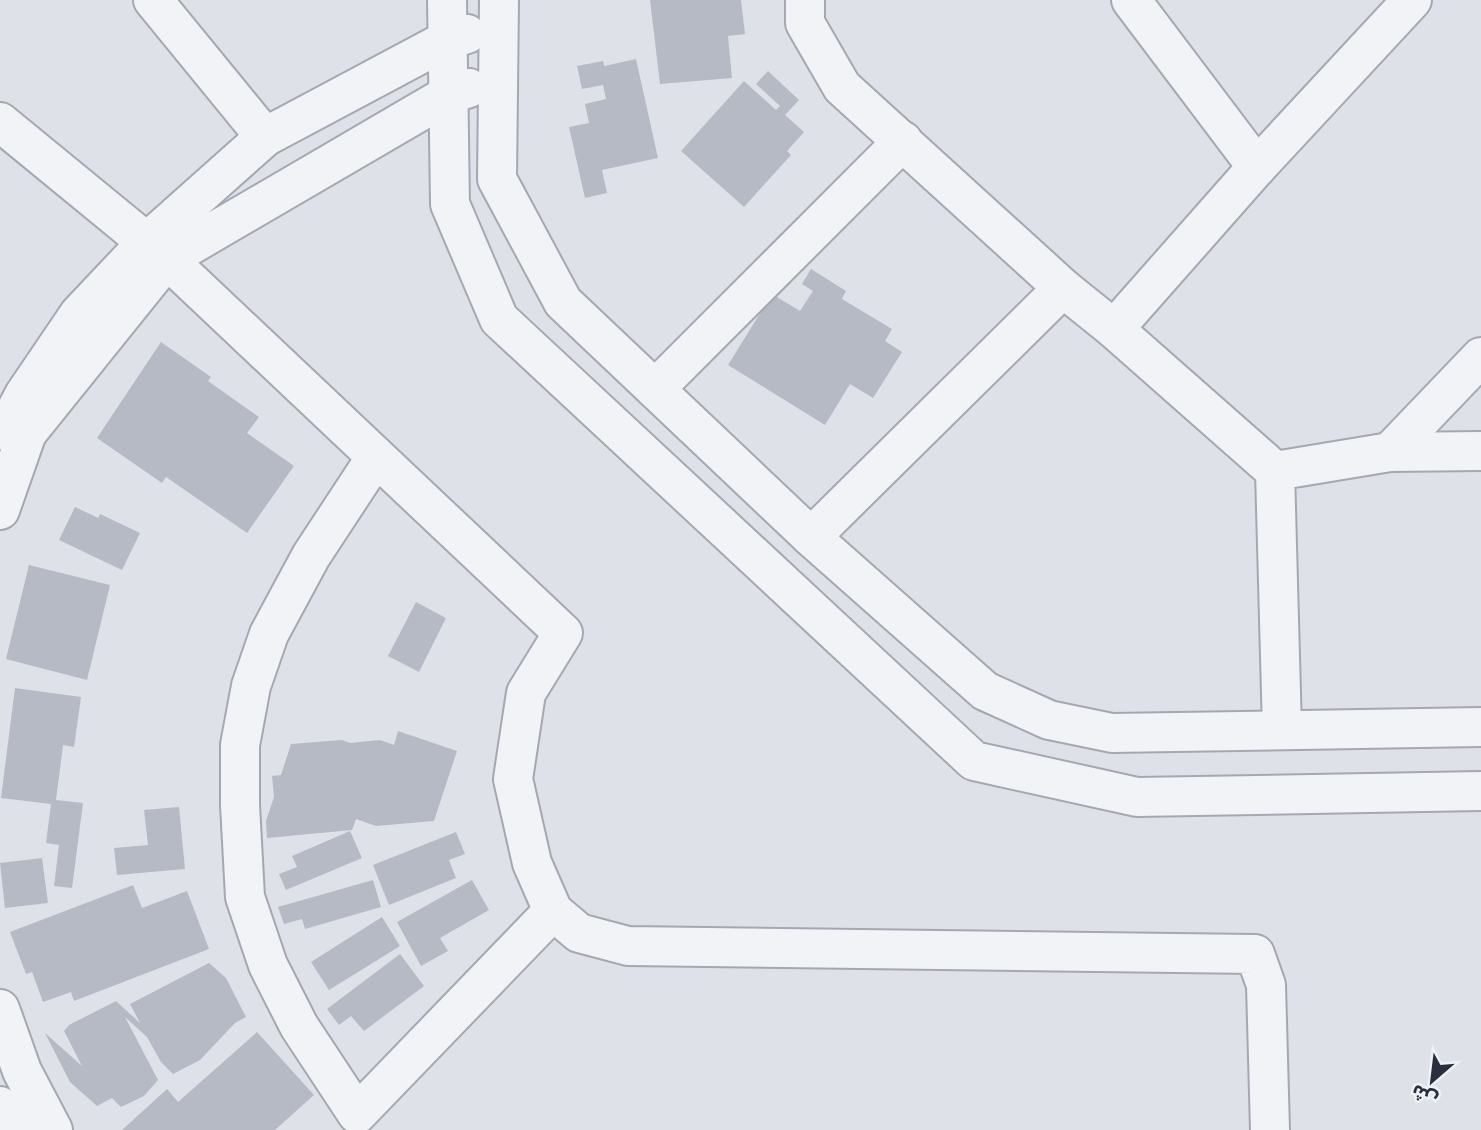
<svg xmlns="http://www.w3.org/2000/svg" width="1481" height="1130" font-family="'Exo 2','Noto Sans Arabic',sans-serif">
	<rect width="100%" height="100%" fill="#dfe1e8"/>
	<g fill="#b6bac5">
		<polygon points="650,0 741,0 745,34 728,36 732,78 660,84"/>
		<polygon points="636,59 658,158 602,170 607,193 585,198 569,127 589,123 585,104 606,99 603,85 582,89 577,66 603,61 604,66"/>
		<polygon points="768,71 799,100 785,115 804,132 787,151 791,155 744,207 681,151 744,81 776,110 780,106 756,84"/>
		<polygon points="811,269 846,291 842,299 892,329 885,341 902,352 873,398 850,384 825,425 728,365 772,294 800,311 813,291 802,284"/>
		<polygon points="161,342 211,377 208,381 259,417 247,433 294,466 247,533 166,477 162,483 97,438"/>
		<polygon points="75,507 98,518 100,514 140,533 122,570 59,540"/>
		<polygon points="29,565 110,585 87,680 6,659"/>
		<polygon points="416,602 446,618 419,672 388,656"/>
		<polygon points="15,688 81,697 74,747 63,745 56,800 83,803 72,888 54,886 59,845 46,843 51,804 1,798"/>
		<polygon points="398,731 457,751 434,821 376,826 356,819 352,830 267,838 266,821 274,797 272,776 281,775 291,744 342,740 350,743 380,740 394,745"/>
		<polygon points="179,807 185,869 117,875 114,848 148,845 144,810"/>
		<polygon points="350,831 362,858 286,890 279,874 297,867 292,856"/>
		<polygon points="456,832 465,854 449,860 456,878 389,905 373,865"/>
		<polygon points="42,858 48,903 5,908 0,863"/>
		<polygon points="373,880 381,907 305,929 302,919 284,924 278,907"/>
		<polygon points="472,880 489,910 440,938 448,951 421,966 397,922"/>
		<polygon points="133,885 142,908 187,891 209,949 74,1001 71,992 43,1002 32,972 26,974 10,932"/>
		<polygon points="382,917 400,946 329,990 311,962"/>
		<polygon points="400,954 424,986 364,1031 351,1016 339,1025 327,1009"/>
		<polygon points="209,963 226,978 246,1017 235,1023 200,1060 173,1074 161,1062 147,1037 125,1017 158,1080 144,1096 121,1107 112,1098 97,1106 70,1082 45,1033 82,1066 64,1031 69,1025 116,1001 140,1023 130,1004"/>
		<polygon points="257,1032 314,1095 275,1130 122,1130 167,1089 178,1102"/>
	</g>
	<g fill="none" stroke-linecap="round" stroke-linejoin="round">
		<g stroke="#a4a8b2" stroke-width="42">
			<g id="minor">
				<polyline points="153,0 265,137"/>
				<polyline points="447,0 450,204 499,319 974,761 1137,797 1481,791"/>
				<polyline points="499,0 497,179 563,302 811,537 985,691 1049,720 1112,733 1481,727"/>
				<polyline points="805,0 805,23 842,87 1063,288 1114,329 1257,167 1412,0"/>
				<polyline points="1131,0 1257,167"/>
				<polyline points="0,122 167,259 563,633 526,693 513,779 532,863 553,911 579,933 628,946 1255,954 1266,985 1270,1130"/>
				<polyline points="1114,329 1275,471"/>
				<polyline points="655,389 903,141"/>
				<polyline points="5,431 24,395 79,314 146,243 265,137 447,40 467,34"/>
				<polyline points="1390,452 1481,451"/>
				<polyline points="376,457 311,556 269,634 251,686 240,745 240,805 245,897 268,965 299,1026 357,1114 553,911"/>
				<polyline points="0,510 27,433 167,259 448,95 469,88"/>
				<polyline points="811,537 1063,288"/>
				<polyline points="1282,730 1275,471 1390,452 1481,357"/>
				<polyline points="0,1009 22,1071 53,1130"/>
				<polyline points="0,1106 13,1130"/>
			</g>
		</g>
		<use href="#minor" stroke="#f1f3f6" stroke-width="38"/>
	</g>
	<g transform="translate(1432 1081) rotate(208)" stroke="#eef1f6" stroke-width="5" paint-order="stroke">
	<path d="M0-5L12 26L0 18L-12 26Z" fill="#282e3f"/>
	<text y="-10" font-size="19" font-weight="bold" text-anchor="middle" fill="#282e3f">ش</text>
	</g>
</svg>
